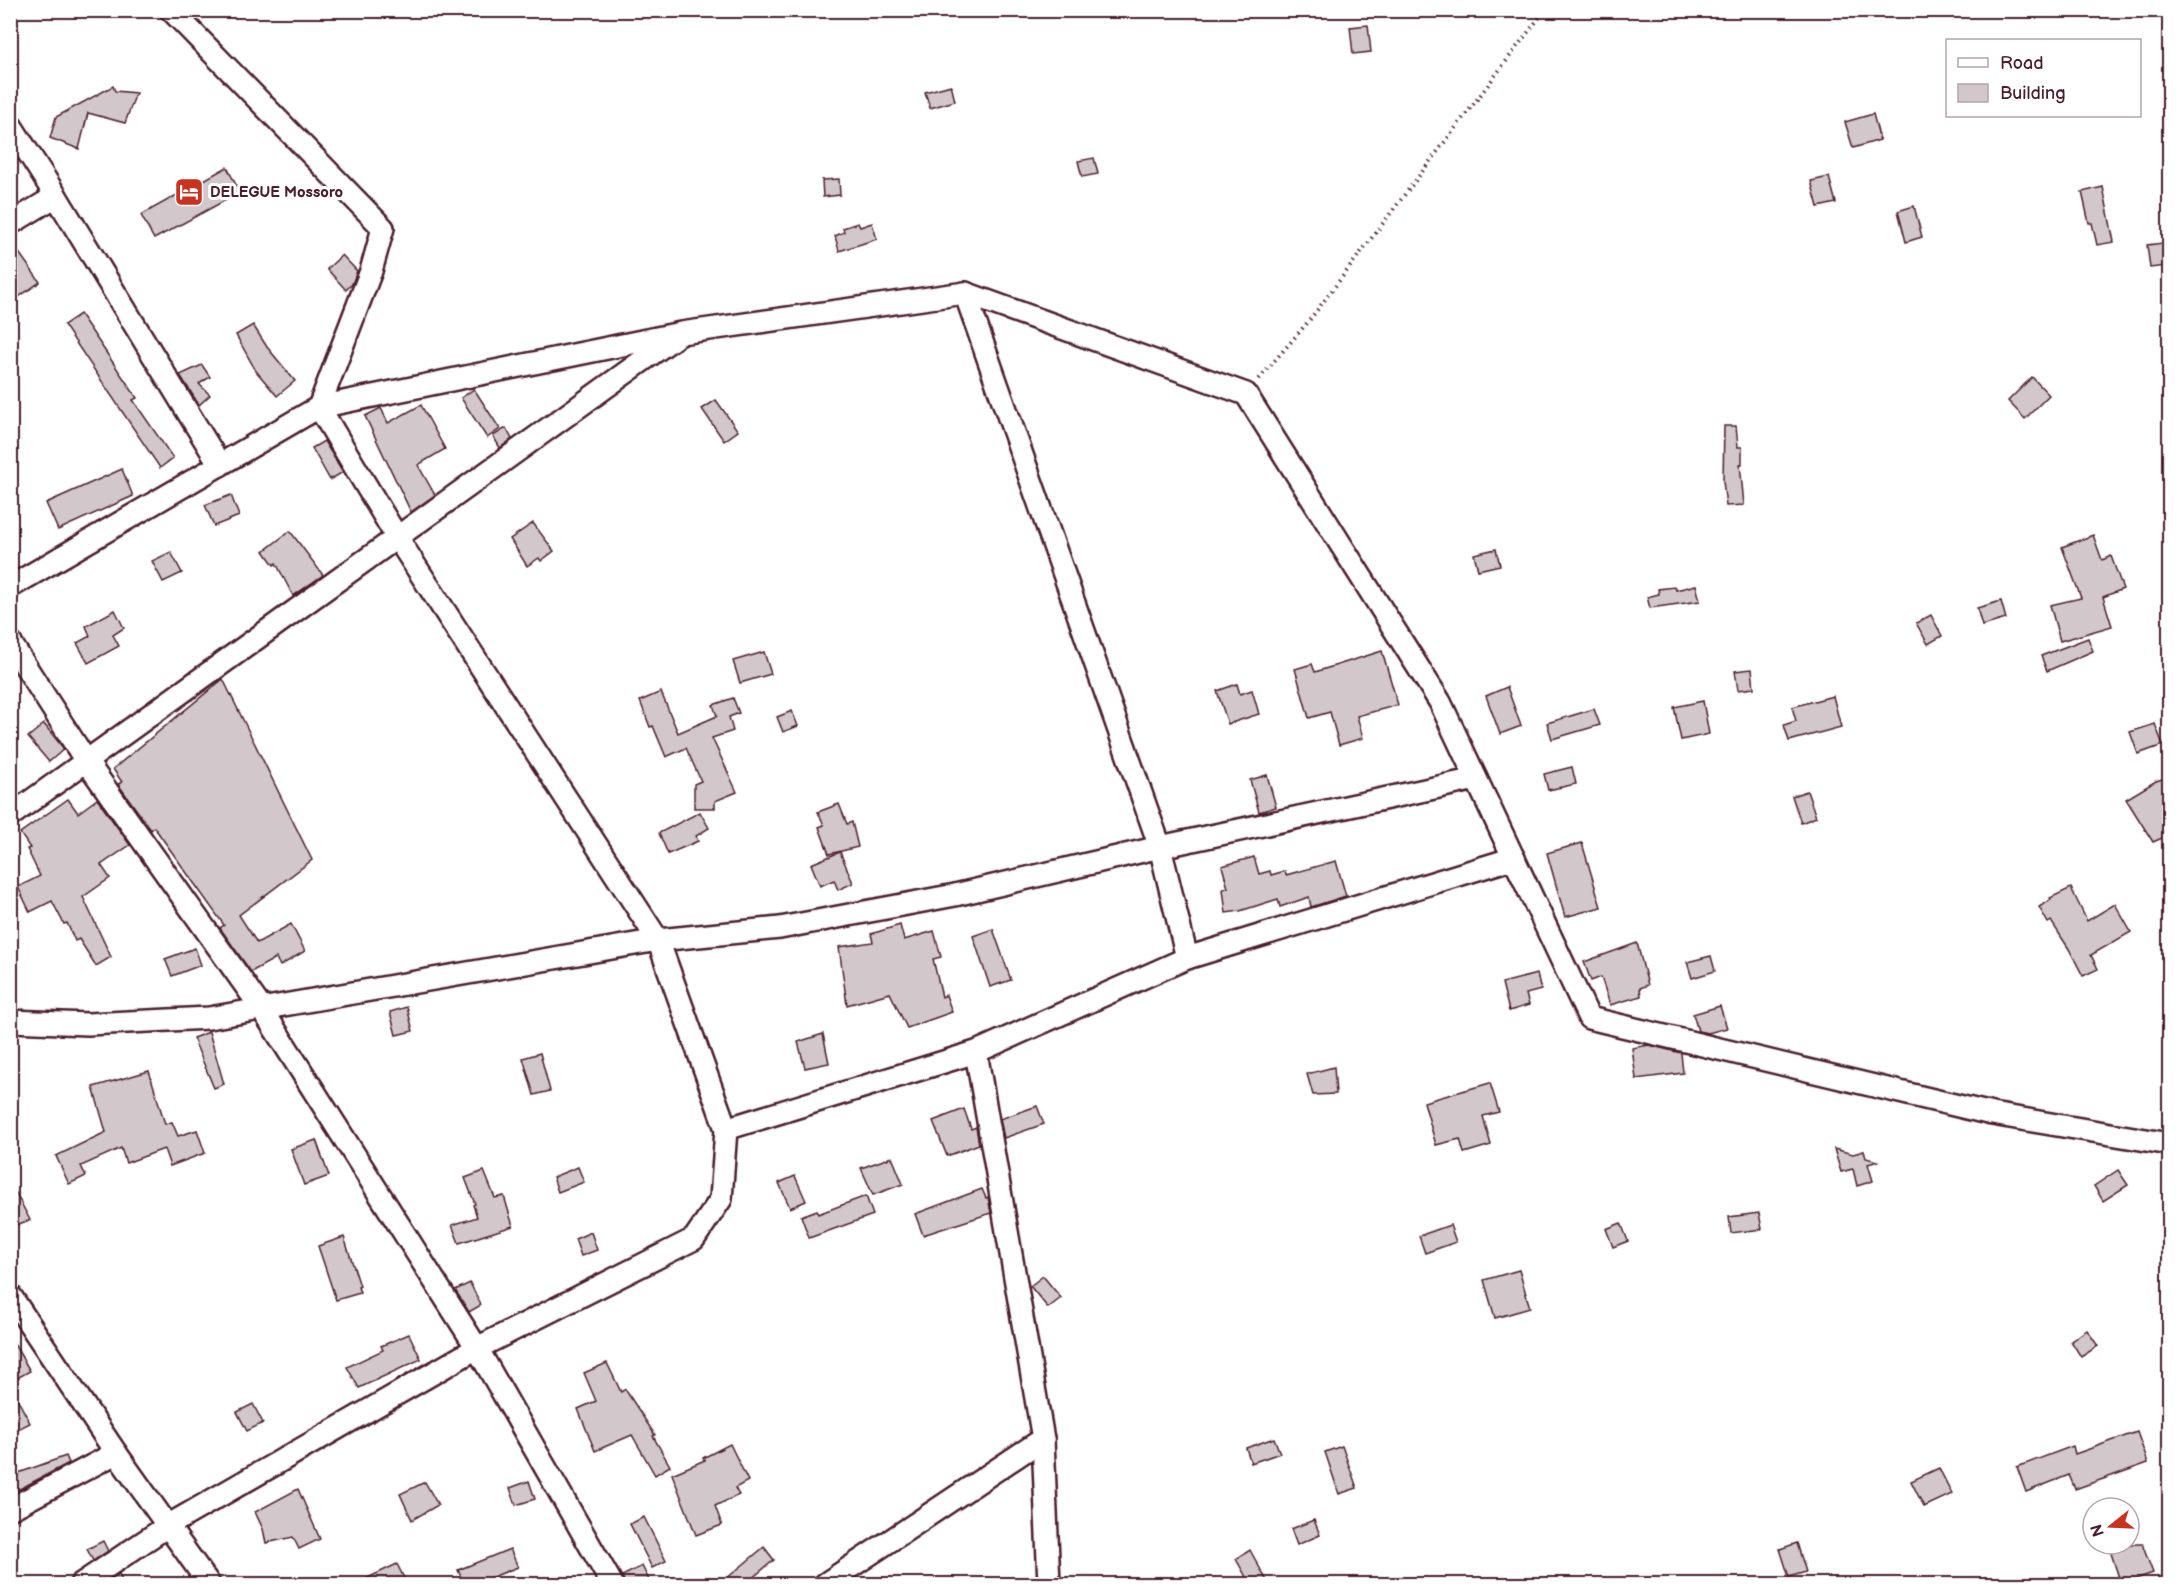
<svg xmlns="http://www.w3.org/2000/svg" width="2180" height="1595" font-family="'Balsamiq Sans',sans-serif">
	<rect width="100%" height="100%" fill="#fff"/>
	<filter id="ink" filterUnits="userSpaceOnUse"><feTurbulence type="fractalNoise" baseFrequency=".0167" numOctaves="2"/><feDisplacementMap in="SourceGraphic" scale="12" xChannelSelector="R" yChannelSelector="G"/><feConvolveMatrix kernelMatrix="1 2 1 2 8 2 1 2 1" color-interpolation-filters="sRGB"/></filter>
	<g filter="url(#ink)">
		<g fill="#d2c7cb" stroke="#4a1f2b" stroke-width="1.5">
			<polygon points="1368,25 1371,52 1353,54 1350,27"/>
			<polygon points="951,85 955,101 930,108 925,92"/>
			<polygon points="113,86 115,91 136,93 125,123 88,113 79,149 50,138 56,117"/>
			<polygon points="1873,114 1880,140 1853,148 1845,122"/>
			<polygon points="1094,158 1098,174 1082,177 1078,161"/>
			<polygon points="227,167 237,187 237,194 154,239 141,215"/>
			<polygon points="1829,177 1836,203 1818,207 1811,181"/>
			<polygon points="839,179 840,195 823,197 822,180"/>
			<polygon points="2103,187 2114,242 2097,245 2092,223 2089,223 2082,192"/>
			<polygon points="1914,206 1922,237 1906,242 1898,211"/>
			<polygon points="858,223 860,227 872,223 877,239 839,251 835,236 844,232 843,228"/>
			<polygon points="10,240 40,282 10,303"/>
			<polygon points="2163,243 2166,266 2150,268 2147,245"/>
			<polygon points="342,255 357,271 352,284 346,290 327,269"/>
			<polygon points="80,314 137,398 133,400 173,458 160,468 64,325"/>
			<polygon points="253,325 267,347 295,381 277,396 256,371 236,335"/>
			<polygon points="202,365 210,377 199,384 210,395 199,405 180,375"/>
			<polygon points="2032,377 2049,395 2025,419 2008,401"/>
			<polygon points="474,389 500,429 487,438 461,398"/>
			<polygon points="716,400 738,431 724,441 702,409"/>
			<polygon points="421,405 445,449 418,465 435,495 411,512 365,416 381,408 388,423"/>
			<polygon points="1724,426 1736,426 1738,447 1742,447 1742,464 1740,464 1744,505 1726,506 1723,481"/>
			<polygon points="506,428 512,439 500,448 493,436"/>
			<polygon points="324,441 343,472 330,480 312,448"/>
			<polygon points="122,469 133,496 58,530 46,503"/>
			<polygon points="231,495 239,516 214,526 205,505"/>
			<polygon points="533,523 554,551 541,561 539,558 527,566 510,539"/>
			<polygon points="290,531 323,575 293,596 276,563 274,565 264,551"/>
			<polygon points="2093,535 2102,560 2111,556 2123,589 2103,597 2112,626 2060,641 2050,605 2081,598 2062,547"/>
			<polygon points="1496,549 1500,565 1478,570 1474,554"/>
			<polygon points="171,552 182,573 163,582 152,561"/>
			<polygon points="1696,585 1700,601 1650,608 1647,597 1659,594 1658,589 1675,587 1676,590"/>
			<polygon points="2001,601 2006,619 1982,626 1977,608"/>
			<polygon points="115,610 124,628 113,635 119,646 88,663 77,643 90,636 86,626"/>
			<polygon points="1931,615 1942,636 1928,644 1916,623"/>
			<polygon points="2088,638 2093,651 2047,671 2041,656"/>
			<polygon points="1382,651 1398,705 1357,716 1363,738 1339,745 1330,712 1309,718 1295,669 1312,664 1315,672"/>
			<polygon points="764,652 771,674 740,683 733,661"/>
			<polygon points="1752,669 1754,688 1738,690 1735,671"/>
			<polygon points="223,679 312,860 239,915 257,943 291,924 305,951 280,966 276,958 251,972 220,928 224,925 154,827 151,830 118,784 122,782 113,769"/>
			<polygon points="1237,684 1240,694 1252,690 1259,714 1228,724 1217,691"/>
			<polygon points="1507,687 1521,726 1500,734 1486,696"/>
			<polygon points="661,692 678,733 717,716 713,705 733,698 739,713 729,717 733,731 712,738 737,792 715,801 715,808 694,808 694,784 701,781 686,748 666,757 653,726 650,727 640,701"/>
			<polygon points="1833,696 1841,727 1789,741 1784,725 1796,721 1792,707"/>
			<polygon points="1703,701 1709,734 1681,740 1674,707"/>
			<polygon points="1594,709 1600,725 1552,739 1547,723"/>
			<polygon points="792,711 798,726 783,732 777,717"/>
			<polygon points="44,724 64,749 49,762 28,737"/>
			<polygon points="2155,724 2163,745 2138,754 2130,732"/>
			<polygon points="1572,767 1576,784 1548,790 1544,774"/>
			<polygon points="1267,775 1276,807 1259,812 1250,780"/>
			<polygon points="2169,777 2169,835 2153,842 2126,799 2156,781"/>
			<polygon points="1807,791 1816,817 1801,823 1792,796"/>
			<polygon points="68,799 78,813 97,799 130,845 101,865 110,878 83,897 111,957 96,966 79,939 75,941 67,923 64,924 52,901 30,912 18,887 40,876 27,849 30,848 20,833"/>
			<polygon points="839,804 847,824 852,822 858,847 829,854 819,827 824,825 818,812"/>
			<polygon points="700,812 709,828 696,836 698,841 668,854 659,833"/>
			<polygon points="1582,843 1601,907 1565,917 1547,853"/>
			<polygon points="840,852 853,883 838,890 834,880 820,886 811,864"/>
			<polygon points="1254,857 1259,874 1270,871 1271,875 1285,871 1286,875 1336,861 1346,896 1311,907 1309,897 1280,907 1278,899 1240,911 1226,913 1223,889 1228,888 1222,866"/>
			<polygon points="2071,888 2087,921 2115,904 2131,932 2091,955 2098,969 2083,976 2069,949 2051,921 2048,923 2039,907 2051,900 2050,898"/>
			<polygon points="900,925 904,940 934,931 941,957 933,959 942,997 946,995 952,1012 907,1028 890,993 847,1005 839,947 873,942 871,934"/>
			<polygon points="993,929 1011,980 990,987 973,936"/>
			<polygon points="1637,943 1648,985 1640,988 1641,996 1610,1005 1601,977 1591,981 1584,962"/>
			<polygon points="195,948 201,965 172,976 165,959"/>
			<polygon points="1711,956 1715,971 1692,978 1687,962"/>
			<polygon points="1537,974 1541,990 1526,994 1529,1005 1509,1011 1502,983"/>
			<polygon points="1720,1006 1727,1028 1708,1033 1698,1031 1693,1014"/>
			<polygon points="407,1007 413,1031 396,1035 390,1012"/>
			<polygon points="209,1032 224,1084 214,1088 193,1038"/>
			<polygon points="823,1034 829,1063 805,1068 798,1042"/>
			<polygon points="1649,1045 1681,1053 1683,1073 1636,1079 1632,1048"/>
			<polygon points="540,1053 550,1091 534,1095 523,1058"/>
			<polygon points="1334,1067 1336,1094 1313,1095 1307,1074"/>
			<polygon points="149,1071 165,1124 172,1122 178,1136 197,1130 205,1153 170,1166 164,1149 126,1163 121,1148 81,1166 86,1176 69,1184 56,1156 106,1132 93,1087"/>
			<polygon points="1490,1083 1499,1112 1483,1116 1491,1145 1464,1153 1460,1139 1436,1145 1424,1102"/>
			<polygon points="1037,1106 1044,1124 1004,1138 1000,1119"/>
			<polygon points="964,1109 971,1129 976,1127 979,1144 947,1156 933,1121"/>
			<polygon points="316,1140 329,1176 304,1185 291,1149"/>
			<polygon points="1834,1149 1853,1154 1864,1151 1866,1158 1878,1161 1868,1164 1873,1181 1857,1186 1853,1169 1841,1172"/>
			<polygon points="892,1157 903,1184 873,1195 861,1168"/>
			<polygon points="578,1167 584,1182 558,1192 553,1177"/>
			<polygon points="2118,1170 2128,1185 2103,1201 2094,1186"/>
			<polygon points="484,1171 495,1198 504,1196 513,1226 459,1243 452,1225 477,1217 473,1205 475,1204 465,1178"/>
			<polygon points="795,1176 806,1201 790,1208 779,1183"/>
			<polygon points="10,1182 30,1220 10,1227"/>
			<polygon points="982,1189 986,1198 988,1197 991,1213 923,1235 915,1214"/>
			<polygon points="866,1196 873,1215 809,1238 801,1216 817,1210 818,1214"/>
			<polygon points="1759,1213 1762,1229 1731,1233 1729,1217"/>
			<polygon points="1621,1223 1628,1241 1613,1247 1606,1229"/>
			<polygon points="1450,1225 1456,1242 1425,1253 1419,1236"/>
			<polygon points="591,1232 597,1250 581,1256 575,1239"/>
			<polygon points="344,1237 360,1286 358,1287 360,1293 336,1300 318,1246"/>
			<polygon points="1519,1270 1530,1308 1495,1318 1484,1280"/>
			<polygon points="1043,1276 1061,1298 1048,1308 1030,1286"/>
			<polygon points="470,1283 481,1305 469,1312 455,1290"/>
			<polygon points="2087,1330 2098,1346 2081,1357 2071,1341"/>
			<polygon points="409,1334 421,1359 359,1388 347,1367 383,1350 381,1346"/>
			<polygon points="10,1337 30,1371 10,1382"/>
			<polygon points="607,1363 621,1392 625,1389 655,1435 653,1436 670,1466 655,1475 632,1435 595,1451 578,1409 596,1401 584,1373"/>
			<polygon points="10,1385 30,1423 10,1433"/>
			<polygon points="253,1404 263,1423 247,1431 237,1412"/>
			<polygon points="2137,1432 2148,1463 2075,1489 2069,1475 2026,1492 2017,1467 2073,1446 2075,1454"/>
			<polygon points="1274,1438 1280,1453 1251,1463 1246,1448"/>
			<polygon points="730,1444 748,1481 735,1488 739,1495 715,1506 722,1525 696,1535 672,1474 705,1460 703,1458"/>
			<polygon points="1342,1446 1357,1488 1339,1494 1325,1452"/>
			<polygon points="66,1456 69,1463 10,1494 10,1476"/>
			<polygon points="1939,1468 1952,1494 1924,1507 1911,1481"/>
			<polygon points="529,1481 535,1499 516,1505 510,1488"/>
			<polygon points="425,1482 438,1505 412,1520 400,1494"/>
			<polygon points="298,1489 320,1539 299,1549 293,1537 266,1543 263,1529 255,1512"/>
			<polygon points="644,1517 666,1561 652,1568 630,1524"/>
			<polygon points="1314,1520 1320,1535 1297,1545 1291,1529"/>
			<polygon points="103,1541 108,1551 93,1561 87,1549"/>
			<polygon points="1797,1543 1806,1572 1789,1577 1780,1549"/>
			<polygon points="2108,1544 2142,1544 2153,1573 2121,1584"/>
			<polygon points="764,1547 774,1560 745,1584 720,1584"/>
			<polygon points="510,1549 518,1567 490,1578 493,1584 464,1584 458,1570"/>
			<polygon points="1250,1550 1262,1572 1269,1584 1250,1584 1236,1559"/>
			<polygon points="397,1564 407,1584 355,1584"/>
			<polygon points="642,1566 651,1584 625,1584 622,1576"/>
			<polygon points="119,1574 124,1584 105,1584 105,1583"/>
		</g>
		<g fill="none" stroke-linecap="round" stroke-linejoin="round">
			<g stroke="#4a1f2b" stroke-width="26">
				<g id="minor">
					<polyline points="10,124 56,196 220,465"/>
					<polyline points="10,224 56,196"/>
					<polyline points="965,293 1160,847 1187,958"/>
					<polyline points="10,587 319,407 681,333 965,293 1246,394 1440,702 1589,1018 1992,1114 2170,1144"/>
					<polyline points="10,642 86,761 262,1009 477,1348 612,1584"/>
					<polyline points="10,816 674,338"/>
					<polyline points="10,1021 88,1024 209,1018 658,940 780,928 955,895 1160,847 1476,779"/>
					<polyline points="976,1052 1043,1439 1049,1584"/>
					<polyline points="726,1129 976,1052 1187,958 1514,858"/>
					<polyline points="10,1295 116,1453 209,1584"/>
					<polyline points="10,1509 116,1453"/>
					<polyline points="81,1584 169,1525 477,1348 694,1239 721,1199 726,1129 658,940 398,539 319,407 371,271 383,228 171,10"/>
					<polyline points="825,1584 1043,1439"/>
				</g>
			</g>
			<polyline stroke="#4a1f2b" stroke-width="4" stroke-dasharray="1.5 4.5" stroke-linecap="butt" points="1259,379 1308,322 1545,10"/>
			<use href="#minor" stroke="#fff" stroke-width="21"/>
		</g>
	</g>
	<defs>
		<g id="hotel-square" transform="scale(1.5)"><rect x="-9" y="-9" width="18" height="18" rx="4" fill="#c8321e" stroke="#fff"/><path d="M-6-4.5h1.5V1H6V5H4.5V3h-9V5H-6ZM-4 0a1.8 1.8 0 1 1 3.6 0ZM.5 0V-2.5h3Q6-2.5 6 0Z" fill="#fff"/></g>
	</defs>
	<g fill-rule="evenodd">
		<use href="#hotel-square" x="189" y="192"/>
	</g>
	<g text-anchor="middle" stroke-width="6" stroke-linejoin="round" paint-order="stroke">
		<g font-size="15" font-weight="bold" fill="#4a1f2b" stroke="#fff" text-anchor="start">
			<text x="210" y="197">DELEGUE Mossoro</text>
		</g>
	</g>
	<rect width="2180" height="1595" fill="none" stroke="#fff" stroke-width="36"/>
	<rect x="18" y="18" width="2144" height="1559" fill="none" stroke="#4a1f2b" stroke-width="2" filter="url(#ink)"/>
	<rect x="1946" y="39" width="195" height="78" fill="#ffffff" stroke="#b7a5aa" stroke-width="1.5"/>
	<rect x="1958" y="58" width="30" height="9" fill="#ffffff" stroke="#b7a5aa" stroke-width="1.5"/>
	<text x="2000" y="69" font-size="18" fill="#4a1f2b">Road</text>
	<rect x="1958" y="84" width="30" height="18" fill="#d2c7cb" stroke="#b7a5aa" stroke-width="1.5"/>
	<text x="2000" y="99" font-size="18" fill="#4a1f2b">Building</text>
	<g transform="translate(2111 1526) rotate(252)"><circle r="28" fill="#ffffff" stroke="#b7a5aa" stroke-width="1.5"/>
	<path d="M0-4.5L10 22L0 15L-10 22Z" fill="#c8321e"/>
	<text y="-9" font-size="16" font-weight="bold" text-anchor="middle" fill="#4a1f2b">N</text>
	</g>
</svg>
